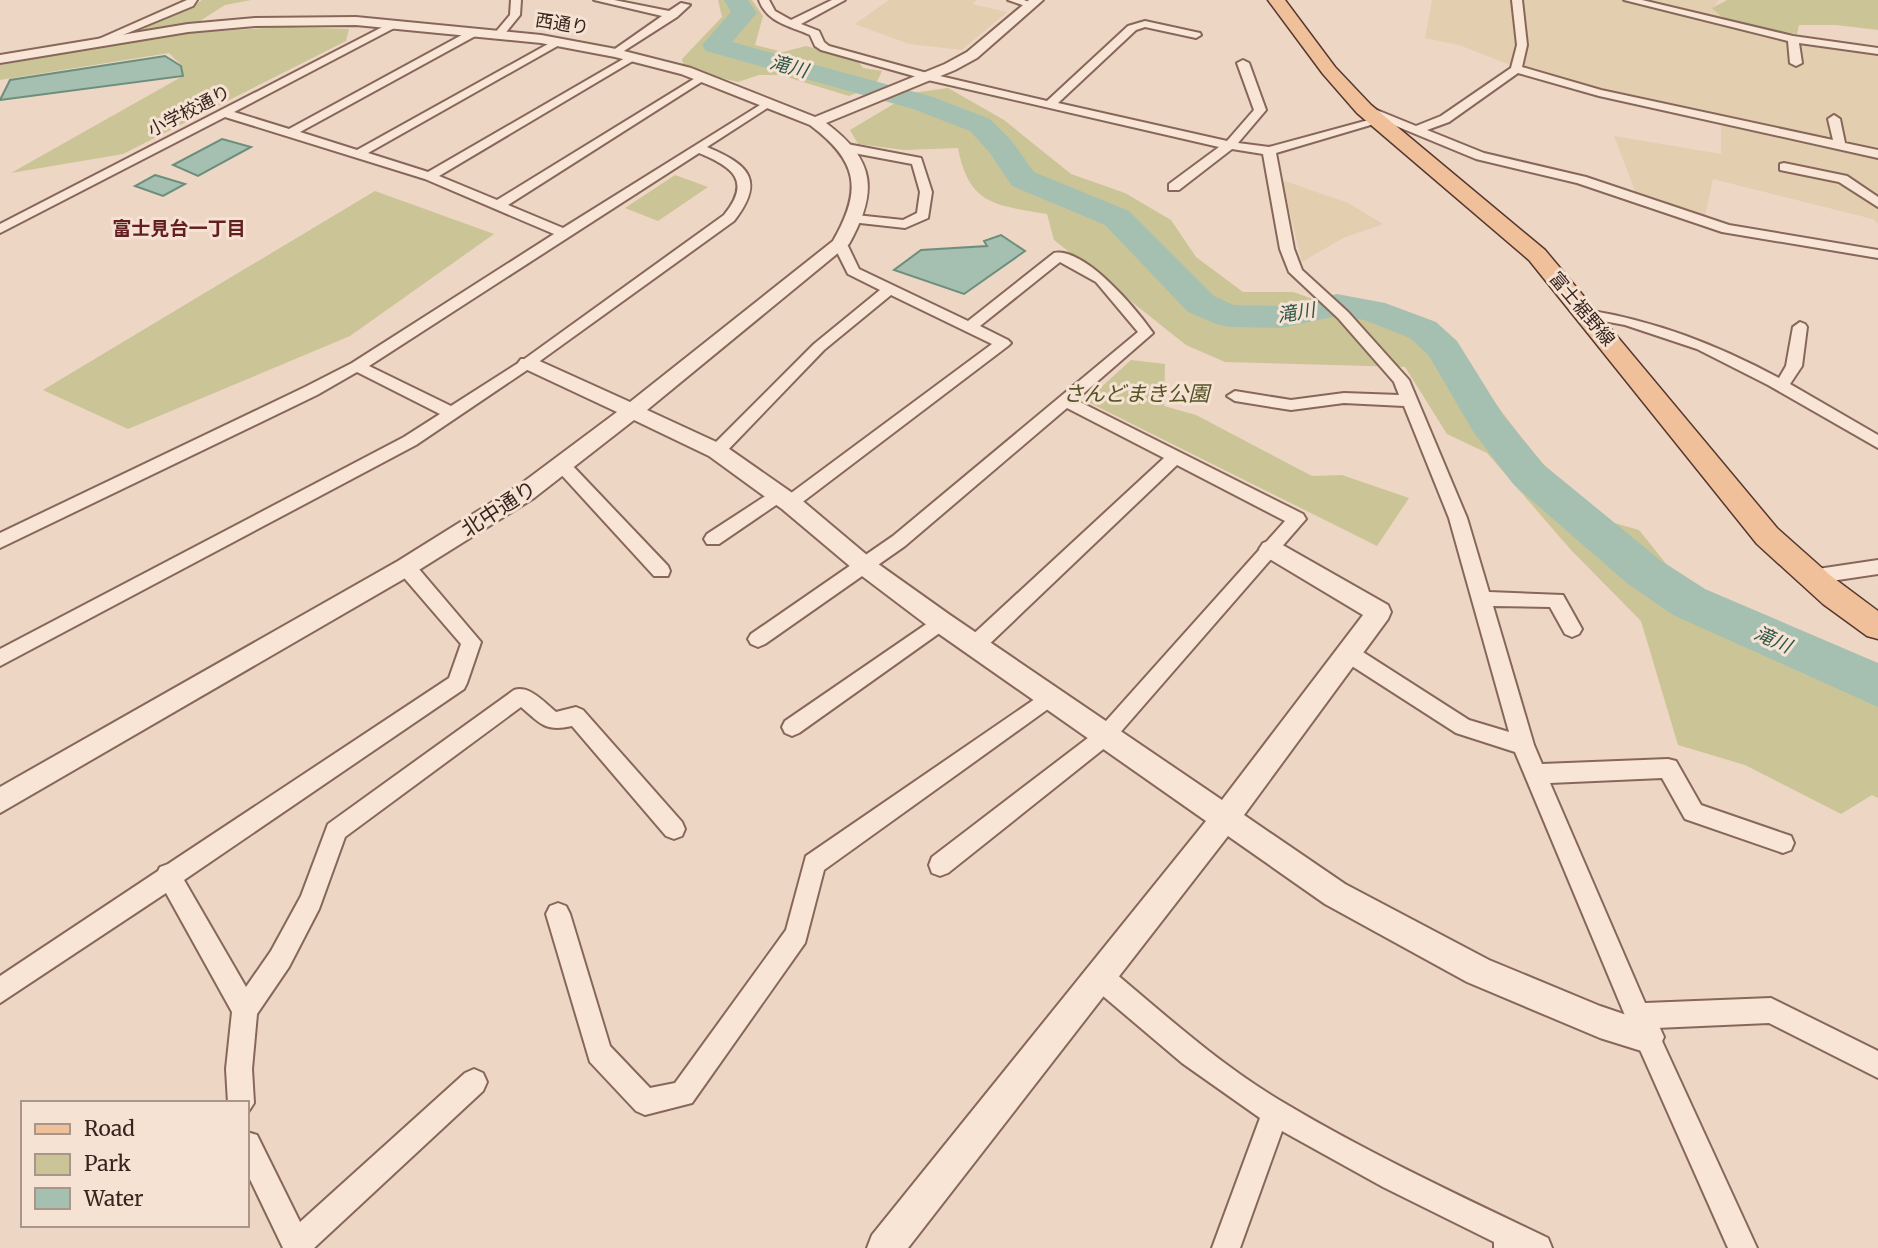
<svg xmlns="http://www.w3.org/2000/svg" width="1878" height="1248" font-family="Merriweather,'Noto Sans JP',serif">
	<rect width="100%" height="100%" fill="#edd6c3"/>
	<g fill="#e3ceb0">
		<polygon points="889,0 977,0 972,4 1007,12 962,50 909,44 855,24"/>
		<polygon points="1432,0 1719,0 1713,8 1739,26 1793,39 1878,50 1878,224 1873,219 1713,179 1705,216 1635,191 1614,136 1721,154 1721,119 1531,73 1459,45 1425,38"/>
		<polygon points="1282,180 1348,203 1383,224 1343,238 1302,262"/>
	</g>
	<g fill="#cbc497">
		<polygon points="202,0 251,0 225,5 200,21 126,34 130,28 195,5"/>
		<polygon points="718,0 752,0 763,16 755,45 783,52 806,46 857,60 863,68 882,71 875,86 849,96 780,75 759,75 738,82 684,69 682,59 722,17"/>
		<polygon points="1727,0 1878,0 1878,30 1836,25 1799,25 1797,34 1730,24 1712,8"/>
		<polygon points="283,27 349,29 346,41 123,154 11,173 183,76 181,65 169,53 0,80 0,65 168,34"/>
		<path d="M 948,88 L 1004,120 L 1071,174 L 1125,193 L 1171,220 L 1196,257 L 1243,292 L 1293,292 L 1398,329 L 1427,344 L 1480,383 L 1534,454 L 1593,517 L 1639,530 L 1716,626 L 1800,658 L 1878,697 L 1878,798 L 1872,795 L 1841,814 L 1745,765 L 1678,745 L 1641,621 L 1571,550 L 1487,453 L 1447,434 L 1405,367 L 1225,362 L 1186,345 L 1054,240 L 1047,214 C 996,205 969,206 958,148 L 904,150 L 858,144 L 850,130 L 912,93 Z"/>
		<polygon points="675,175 708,187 658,221 625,208"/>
		<polygon points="375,191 494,234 350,336 128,429 43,390"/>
		<polygon points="1131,360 1165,364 1164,406 1196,415 1312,476 1342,475 1409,498 1377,546 1086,401"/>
	</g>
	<g fill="#a5c0b1" stroke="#6c8e7d" stroke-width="2">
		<polygon points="165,56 181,66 183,76 0,100 10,80"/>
		<polygon points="222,139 251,147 198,176 173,165"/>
		<polygon points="155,175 185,184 163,196 135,186"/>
		<polygon points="1001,235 1025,251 964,294 894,270 921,250 987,246 984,241"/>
	</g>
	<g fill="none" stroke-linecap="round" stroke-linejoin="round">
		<polygon fill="#a5c0b1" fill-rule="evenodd" points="724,0 748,0 757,13 732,42 933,97 990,119 1011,140 1034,172 1129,211 1214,296 1234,305 1281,306 1337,294 1385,303 1436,322 1457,341 1503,415 1544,465 1660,560 1705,589 1878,663 1878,707 1673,615 1628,584 1514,485 1474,433 1429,356 1410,338 1364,320 1337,316 1281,328 1229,327 1216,324 1188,312 1105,225 1012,186 989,152 970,131 913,109 706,51 702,45 731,12"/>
		<g stroke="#87675a" stroke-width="4">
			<g id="minor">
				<polygon points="187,0 197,0 193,6 101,44 92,42"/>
				<polygon points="511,0 521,0 520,15 503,36 495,36 494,34 510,15"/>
				<polygon points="594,0 614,0 669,11 681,3 690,5 677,17 616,56 611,53 612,51 662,16"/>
				<path d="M 759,0 L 769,0 L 775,11 L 791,20 L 832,0 L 845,0 L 801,24 L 819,31 L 824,42 L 829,46 L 927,73 L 1047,101 L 1128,26 L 1145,21 L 1200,33 L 1201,35 L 1196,38 L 1145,27 L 1136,30 L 1058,103 L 1227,141 L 1254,110 L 1237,63 L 1243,60 L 1249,63 L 1266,110 L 1238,143 L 1269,147 L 1376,118 L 1358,110 L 1358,106 L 1362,104 L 1416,126 L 1441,116 L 1511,68 L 1517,45 L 1512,0 L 1522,0 L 1527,45 L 1522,67 L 1601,90 L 1833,140 L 1828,119 L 1834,115 L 1840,119 L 1845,143 L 1878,150 L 1878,158 L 1599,96 L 1518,73 L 1449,122 L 1427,130 L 1484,153 L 1586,177 L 1729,225 L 1878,250 L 1878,258 L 1722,232 L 1577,183 L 1476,159 L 1384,121 L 1276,153 L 1294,249 L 1302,270 L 1348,312 L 1409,380 L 1467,518 L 1489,592 L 1563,595 L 1582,629 L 1579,634 L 1572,637 L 1565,634 L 1550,607 L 1493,606 L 1534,745 L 1542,764 L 1668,759 L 1676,761 L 1701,805 L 1791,836 L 1794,843 L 1791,850 L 1783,853 L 1685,819 L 1662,778 L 1550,783 L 1645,1003 L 1771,998 L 1878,1051 L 1878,1078 L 1769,1023 L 1656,1028 L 1757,1248 L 1728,1248 L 1629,1025 L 1515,752 L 1456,733 L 1341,659 L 1338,653 L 1341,647 L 1348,645 L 1355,647 L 1469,720 L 1509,732 L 1449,518 L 1404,406 L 1344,403 L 1291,410 L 1235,401 L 1227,396 L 1235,391 L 1291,400 L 1344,393 L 1399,395 L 1394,382 L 1338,318 L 1289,272 L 1280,249 L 1263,154 L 1232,149 L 1179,190 L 1169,190 L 1169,184 L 1219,147 L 928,80 L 821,50 L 815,46 L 810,35 C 790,26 767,23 759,0 Z"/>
				<polygon points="1008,0 1024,0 1036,5 1031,8"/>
				<polygon points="1624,0 1642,0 1793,36 1878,48 1878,54 1799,43 1802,63 1796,66 1790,63 1788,41"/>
				<path d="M 394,21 L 399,24 L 398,26 L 234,112 L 289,129 L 471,30 L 479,30 L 479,34 L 300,132 L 357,150 L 557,39 L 562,42 L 561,44 L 368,153 L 428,172 L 632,54 L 636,55 L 636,59 L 439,176 L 497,200 L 702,74 L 706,75 L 706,79 L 508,205 L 563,228 L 768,100 L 772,101 L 772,105 L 707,147 C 750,165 765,181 734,221 L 533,366 L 416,445 L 0,666 L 0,649 L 404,437 L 440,414 L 357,372 L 317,395 L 0,548 L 0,533 L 305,387 L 352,363 L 554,234 L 425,179 L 225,117 L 0,233 L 0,224 ZM 699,153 C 733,167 752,181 724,215 L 523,360 L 451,406 L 369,366 Z"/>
				<polygon points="847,144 921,158 932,192 928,218 905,228 851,222 851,216 856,215 903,220 917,213 920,192 912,164 843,151 843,145"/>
				<polygon points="1784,163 1847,176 1878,197 1878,207 1839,182 1780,170 1780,164"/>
				<path d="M 840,240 L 847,244 L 859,269 L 968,321 L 1054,253 C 1085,247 1137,310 1153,333 L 1076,400 L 1303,514 L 1306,519 L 1111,743 L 948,873 L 940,876 L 932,873 L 929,865 L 932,857 L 1097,731 L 1285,521 L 1177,465 L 982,651 L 975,653 L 968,651 L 965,645 L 968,639 L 1164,458 L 1067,408 L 905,546 L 765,644 L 758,647 L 751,644 L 748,639 L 751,634 L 893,536 L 1138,332 L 1096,282 L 1060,262 L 980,326 L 1008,340 L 1011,343 L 1008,346 L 796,507 L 784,507 L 782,501 L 719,544 L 707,544 L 704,539 L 707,534 L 773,491 L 785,491 L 787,496 L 992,344 L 891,295 L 824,350 L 723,455 L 711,455 L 709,451 L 711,447 L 814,344 L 880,290 L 848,274 L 833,244 Z"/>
				<path d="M 1587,310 C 1656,321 1717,345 1779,378 L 1786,366 L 1793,327 L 1800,322 L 1805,324 L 1807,327 L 1802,366 L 1790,384 L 1878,435 L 1878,448 L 1768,385 L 1697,349 L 1625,325 L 1582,317 L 1580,314 L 1582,311 Z"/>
				<polygon points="563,460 569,462 668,566 670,571 668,576 654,576 557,470 555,466 557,462"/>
				<path d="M 406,560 L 413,562 L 481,642 L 467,683 L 464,689 L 184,880 L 246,987 L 271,951 L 301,896 L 328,824 L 514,690 C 529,685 544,702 556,712 L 576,707 L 583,710 L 682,822 L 685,829 L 682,836 L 674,839 L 666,836 L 572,726 C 545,732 541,724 521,707 L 345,837 L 319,909 L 289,967 L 257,1014 L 252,1069 L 254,1103 L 247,1114 L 247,1103 L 228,1103 L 226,1069 L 232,1012 L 166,893 L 0,1003 L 0,976 L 158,871 L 160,867 L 168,864 L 449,678 L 461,644 L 399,572 L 397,567 L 399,562 Z"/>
				<polygon points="1878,560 1878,574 1811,584 1804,582 1802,577 1804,572 1811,570"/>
				<polygon points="941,614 948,617 951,622 948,627 799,733 792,736 785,733 782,727 785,721"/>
				<polygon points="1048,690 1055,692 1058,698 1055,704 824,870 805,943 692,1103 645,1115 636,1111 590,1062 546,914 550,906 558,903 566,906 570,914 610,1046 650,1088 675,1083 786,930 806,856"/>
				<path d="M 1099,964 L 1108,967 C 1165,1015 1221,1066 1286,1104 C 1370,1154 1460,1196 1548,1238 L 1552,1248 L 1494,1248 L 1494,1242 L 1383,1187 L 1282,1131 L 1240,1248 L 1212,1248 L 1260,1118 L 1182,1063 L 1090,985 L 1087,976 L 1090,967 Z"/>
				<polygon points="474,1069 483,1073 487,1082 483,1091 314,1248 283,1248 247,1173 247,1132 257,1135 300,1222 465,1073"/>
			</g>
		</g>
		<g stroke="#87675a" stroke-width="4">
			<path id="tertiary" d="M 1029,0 L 1043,0 L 977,58 L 955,70 L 826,123 C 876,160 878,192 849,244 L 647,410 L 725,446 L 798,497 L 874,561 L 950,615 L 1222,800 L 1363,615 L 1263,555 L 1259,549 L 1263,543 L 1271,540 L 1279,543 L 1388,605 L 1391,612 L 1388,619 L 1244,815 L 1345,884 L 1489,960 L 1600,1006 L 1659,1026 L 1664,1037 L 1659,1048 L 1648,1053 L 1600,1038 L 1467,982 L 1325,904 L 1228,836 L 908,1248 L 867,1248 L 872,1235 L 1206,821 L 932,629 L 858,573 L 782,509 L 709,456 L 634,420 L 534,498 L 414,573 L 0,813 L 0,787 L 398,561 L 518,486 L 617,412 L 521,367 L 518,363 L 521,359 L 535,359 L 630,402 L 833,241 C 863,189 858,161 810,125 L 681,74 L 615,57 L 541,43 L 356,25 L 255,26 L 188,32 L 0,63 L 0,55 L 188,24 L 255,18 L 356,17 L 541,35 L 616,49 L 691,68 L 815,117 L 945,64 L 967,52 Z"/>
		</g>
		<g stroke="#55372e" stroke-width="3">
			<polygon id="primary" points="1268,0 1285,0 1335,67 1371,105 1545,250 1777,528 1831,576 1878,611 1878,639 1867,636 1823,604 1757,544 1529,260 1357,113 1323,74"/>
		</g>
		<use href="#minor" fill="#f8e5d6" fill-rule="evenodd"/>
		<use href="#tertiary" fill="#f8e5d6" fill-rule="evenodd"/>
		<use href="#primary" fill="#f0c09b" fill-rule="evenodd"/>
	</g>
	<g text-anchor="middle" stroke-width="6" stroke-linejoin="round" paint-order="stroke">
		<g font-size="18" fill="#37241e" stroke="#f5e2d2">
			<text transform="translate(562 24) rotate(9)" y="6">西通り</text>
			<text transform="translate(189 111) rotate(-27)" y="6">小学校通り</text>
			<text transform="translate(1582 309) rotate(50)" y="6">富士裾野線</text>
		</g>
		<g font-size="19" font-style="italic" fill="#2d574a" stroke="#f5e2d2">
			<text transform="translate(789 66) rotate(15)" y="7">滝川</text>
			<text transform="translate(1296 312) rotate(-9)" y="7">滝川</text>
			<text transform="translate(1773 639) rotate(24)" y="7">滝川</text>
		</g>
		<g font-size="19" font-weight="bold" fill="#631e21" stroke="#f5e2d2">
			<text x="179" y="235">富士見台一丁目</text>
		</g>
		<g font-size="21" font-style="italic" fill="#535325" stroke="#f5e2d2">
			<text x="1136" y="401">さんどまき公園</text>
		</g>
		<g font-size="21" fill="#37241e" stroke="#f5e2d2">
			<text transform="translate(499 509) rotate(-33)" y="7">北中通り</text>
		</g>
	</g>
	<rect x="21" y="1101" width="228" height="126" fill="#f5e2d2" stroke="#a9968a" stroke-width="2"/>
	<rect x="35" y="1124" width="35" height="10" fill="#f0c09b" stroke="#a9968a" stroke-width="2"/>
	<text x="84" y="1136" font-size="21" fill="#37241e">Road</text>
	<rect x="35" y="1154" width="35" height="21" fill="#cbc497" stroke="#a9968a" stroke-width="2"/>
	<text x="84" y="1171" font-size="21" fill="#37241e">Park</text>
	<rect x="35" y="1188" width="35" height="21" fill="#a5c0b1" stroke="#a9968a" stroke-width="2"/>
	<text x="84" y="1206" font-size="21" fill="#37241e">Water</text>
</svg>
